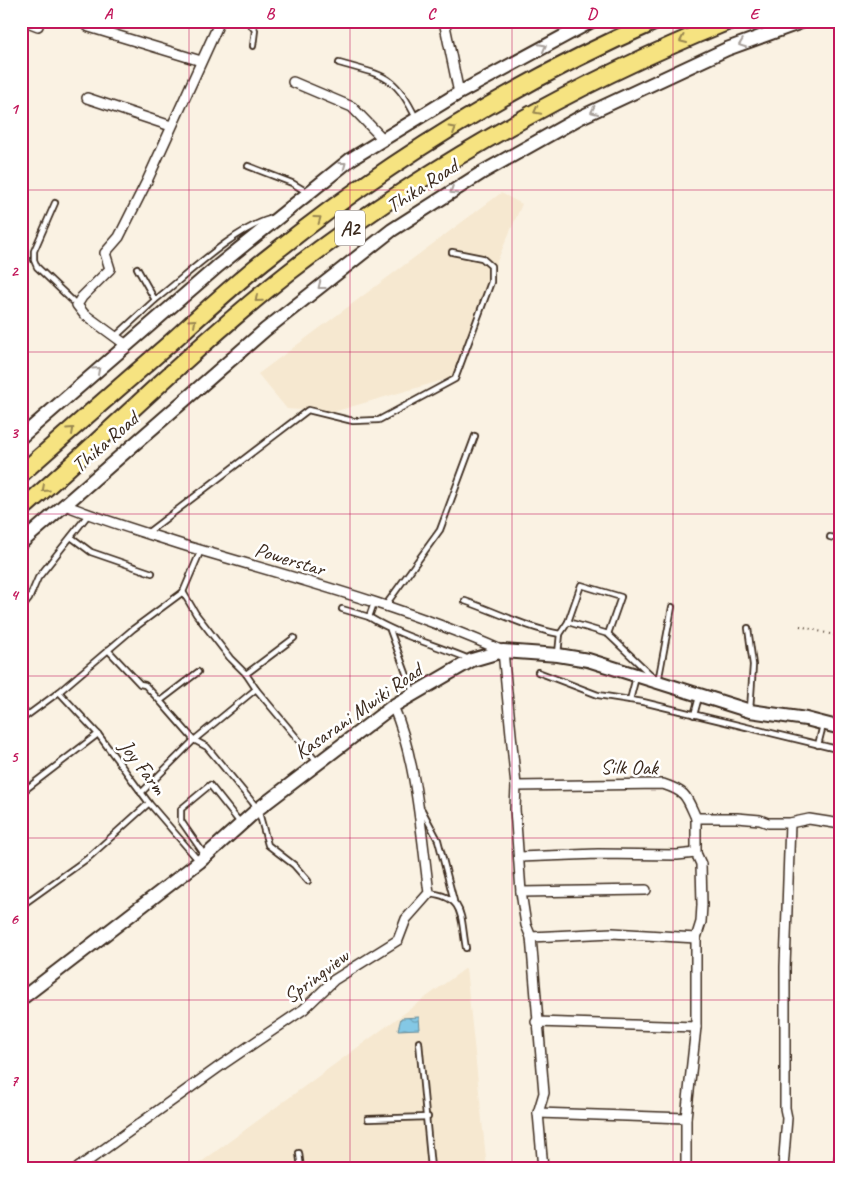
<svg xmlns="http://www.w3.org/2000/svg" width="862" height="1189" font-family="Caveat,sans-serif">
	<defs>
		<pattern id="water-waves" width="16" height="10" patternUnits="userSpaceOnUse" patternTransform="scale(1.25)"><rect width="16" height="10" fill="#84c8e5"/><path d="M0 5q4-4 8 0t8 0" fill="none" stroke="#6da3b9"/></pattern>
	</defs>
	<rect width="100%" height="100%" fill="#faf2e3"/>
	<filter id="ink" filterUnits="userSpaceOnUse"><feTurbulence type="fractalNoise" baseFrequency=".02" numOctaves="2"/><feDisplacementMap in="SourceGraphic" scale="10" xChannelSelector="R" yChannelSelector="G"/><feConvolveMatrix kernelMatrix="1 2 1 2 8 2 1 2 1" color-interpolation-filters="sRGB"/></filter>
	<g filter="url(#ink)">
		<g fill="#f6e8d0">
			<polygon points="501,193 522,204 485,289 454,377 333,412 287,409 258,374"/>
			<polygon points="466,968 487,1168 193,1168"/>
		</g>
		<polygon fill="url(#water-waves)" stroke="#678995" points="419,1017 420,1029 398,1030 401,1018"/>
		<g fill="none" stroke-linecap="round" stroke-linejoin="round">
			<g stroke="#3b2a1e" stroke-width="8">
				<g id="lane">
					<polyline points="242,21 249,23 255,30 253,46"/>
					<path d="M 339,63 C 384,76 395,74 416,118"/>
					<polyline points="248,166 292,183 307,192"/>
					<polyline points="55,203 34,251 34,260 37,267 77,305"/>
					<path d="M 155,300 C 186,276 234,229 270,219"/>
					<polyline points="116,336 155,300 137,268"/>
					<polyline points="147,533 308,410 353,421 379,420 455,379 491,282 491,266 482,258 452,252"/>
					<polyline points="71,537 91,552 152,573"/>
					<polyline points="830,537 841,540"/>
					<polyline points="183,592 201,550"/>
					<path d="M 465,601 C 497,612 527,628 560,634"/>
					<polyline points="385,606 440,530 475,436"/>
					<polyline points="21,609 29,599 38,578 88,515"/>
					<polyline points="342,609 369,617 374,603"/>
					<path d="M 369,617 C 400,636 436,645 469,659"/>
					<polyline points="568,622 608,634 651,675"/>
					<polyline points="748,628 753,665 750,710"/>
					<polyline points="390,630 413,692"/>
					<polyline points="108,650 140,684 145,685 160,701"/>
					<polyline points="558,654 560,634 568,622 581,585 621,597 608,634"/>
					<polyline points="198,672 160,701 194,740 207,747 258,809 268,845 294,865 308,881"/>
					<polyline points="538,672 598,695 643,702 841,750"/>
					<polyline points="246,674 294,638"/>
					<polyline points="658,682 672,607"/>
					<polyline points="59,692 98,734 149,803 198,860"/>
					<polyline points="630,700 636,677"/>
					<polyline points="694,715 699,697"/>
					<polyline points="21,720 59,692 133,629 183,592 196,614 230,658 246,674 256,689 317,762"/>
					<polyline points="818,745 823,725"/>
					<polyline points="21,793 98,734"/>
					<polyline points="141,793 194,740 256,689"/>
					<polyline points="422,810 438,840 454,901"/>
					<polyline points="204,854 181,821 181,809 210,785 241,824"/>
					<path d="M 429,893 C 466,897 460,917 466,948"/>
					<polyline points="21,906 88,858 149,803"/>
					<polyline points="419,1042 431,1168"/>
					<polyline points="368,1119 428,1117"/>
					<polyline points="299,1153 301,1168"/>
				</g>
			</g>
			<g stroke="#3b2a1e" stroke-width="12">
				<g id="street">
					<polyline points="25,21 38,26"/>
					<polyline points="80,21 89,27 201,61"/>
					<polyline points="444,21 459,93"/>
					<polyline points="293,82 352,107 383,139"/>
					<polyline points="87,98 171,126"/>
					<polyline points="125,344 84,314 77,305 82,297 110,269 105,253 119,237 147,181 220,21"/>
					<path d="M 65,505 C 104,521 143,532 183,545 C 290,577 400,605 503,651 L 516,786 L 515,809 L 521,892 L 526,925 L 531,937 L 544,1093 L 538,1113 L 543,1168"/>
					<path d="M 516,786 L 663,784 C 687,792 686,796 696,818 L 737,818 L 760,820 L 768,823 L 790,823 L 809,819 L 841,824"/>
					<polyline points="519,857 598,854 677,855 696,853"/>
					<polyline points="521,892 646,890"/>
					<polyline points="531,937 612,933 696,938"/>
					<polyline points="536,1022 696,1027"/>
					<polyline points="538,1113 686,1118"/>
					<path d="M 78,1168 L 223,1064 L 304,1009 L 334,980 L 398,940 L 406,919 L 429,893 C 421,833 417,761 393,706"/>
					<polyline points="686,1168 686,1118 696,1027 696,938 701,922 702,905 701,864 696,853 696,818"/>
					<polyline points="783,1168 787,1118 785,1108 785,967 790,823"/>
					<polyline points="838,1168 841,1148"/>
				</g>
			</g>
			<g stroke="#3b2a1e" stroke-width="16">
				<g id="secondary">
					<polyline points="21,437 218,266 351,159 459,93 592,21"/>
					<polyline points="21,543 265,330 392,230 483,172 581,117 727,49 804,21"/>
					<polyline points="21,999 199,862 258,809 393,706 472,660 503,651 558,655 588,660 750,711 806,719 841,728"/>
				</g>
			</g>
			<g stroke="#3b2a1e" stroke-width="20">
				<g id="highway">
					<path d="M 21,474 C 70,430 120,387 169,344 C 202,314 235,283 270,256 C 387,162 518,81 656,21"/>
					<path d="M 21,510 C 111,432 195,346 288,273 C 423,169 571,85 729,21"/>
				</g>
			</g>
			<polyline stroke="#3b2a1e" stroke-width="2" stroke-dasharray="1 4" stroke-linecap="butt" points="800,626 841,637"/>
			<use href="#lane" stroke="#fff" stroke-width="4.5"/>
			<use href="#street" stroke="#fff" stroke-width="9"/>
			<use href="#secondary" stroke="#fff" stroke-width="12"/>
			<use href="#highway" stroke="#f6e381" stroke-width="16"/>
		</g>
		<defs><path id="oneway-chevron" d="M-2-3.5L2.5 0L-2 3.5" fill="none" stroke-width="1.6" stroke-linecap="round" stroke-linejoin="round" transform="scale(1.25)"/></defs>
		<g stroke="#988650">
			<use href="#oneway-chevron" transform="translate(683 40) rotate(156)"/>
			<use href="#oneway-chevron" transform="translate(537 111) rotate(153)"/>
			<use href="#oneway-chevron" transform="translate(453 129) rotate(-31)"/>
			<use href="#oneway-chevron" transform="translate(318 219) rotate(-36)"/>
			<use href="#oneway-chevron" transform="translate(258 299) rotate(140)"/>
			<use href="#oneway-chevron" transform="translate(193 322) rotate(-42)"/>
			<use href="#oneway-chevron" transform="translate(71 430) rotate(-42)"/>
			<use href="#oneway-chevron" transform="translate(45 489) rotate(138)"/>
		</g>
		<g stroke="#a79f9a">
			<use href="#oneway-chevron" transform="translate(742 44) rotate(159)"/>
			<use href="#oneway-chevron" transform="translate(543 47) rotate(-28)"/>
			<use href="#oneway-chevron" transform="translate(594 111) rotate(155)"/>
			<use href="#oneway-chevron" transform="translate(343 165) rotate(-37)"/>
			<use href="#oneway-chevron" transform="translate(453 191) rotate(148)"/>
			<use href="#oneway-chevron" transform="translate(321 286) rotate(142)"/>
			<use href="#oneway-chevron" transform="translate(97 370) rotate(-42)"/>
		</g>
	</g>
	<path fill="none" stroke="#c2185b" stroke-width="1" stroke-opacity="0.55" d="M 189,21 L 189,1168M 350,21 L 350,1168M 512,21 L 512,1168M 673,21 L 673,1168M 21,190 L 841,190M 21,352 L 841,352M 21,514 L 841,514M 21,676 L 841,676M 21,838 L 841,838M 21,1000 L 841,1000"/>
	<g text-anchor="middle" stroke-width="5" stroke-linejoin="round" paint-order="stroke">
		<rect fill="#fff" stroke="#766a62" stroke-width="1" x="335" y="210.5" width="30" height="35" rx="4"/>
		<g font-size="20" font-weight="bold" fill="#3b2a1e">
			<text x="350" y="235">A2</text>
		</g>
		<g font-size="21" fill="#3b2a1e" stroke="#fff">
			<text transform="translate(422 186) rotate(-33)" y="7">Thika Road</text>
			<text transform="translate(105 442) rotate(-41)" y="7">Thika Road</text>
			<text transform="translate(290 559) rotate(17)" y="7">Powerstar</text>
			<text transform="translate(358 711) rotate(-35)" y="7">Kasarani Mwiki Road</text>
			<text transform="translate(143 767) rotate(53)" y="7">Joy Farm</text>
			<text transform="translate(629 767) rotate(1)" y="7">Silk Oak</text>
			<text transform="translate(316 976) rotate(-37)" y="7">Springview</text>
		</g>
	</g>
	<rect width="862" height="1189" fill="none" stroke="#fff" stroke-width="55"/>
	<rect x="28" y="28" width="806" height="1134" fill="none" stroke="#c2185b" stroke-width="2"/>
	<g font-size="16" text-anchor="middle" font-weight="bold" fill="#c2185b">
		<text x="108" y="19">A</text>
		<text x="270" y="19">B</text>
		<text x="431" y="19">C</text>
		<text x="592" y="19">D</text>
		<text x="754" y="19">E</text>
		<text x="14" y="114">1</text>
		<text x="14" y="276">2</text>
		<text x="14" y="438">3</text>
		<text x="14" y="600">4</text>
		<text x="14" y="762">5</text>
		<text x="14" y="924">6</text>
		<text x="14" y="1086">7</text>
	</g>
</svg>
